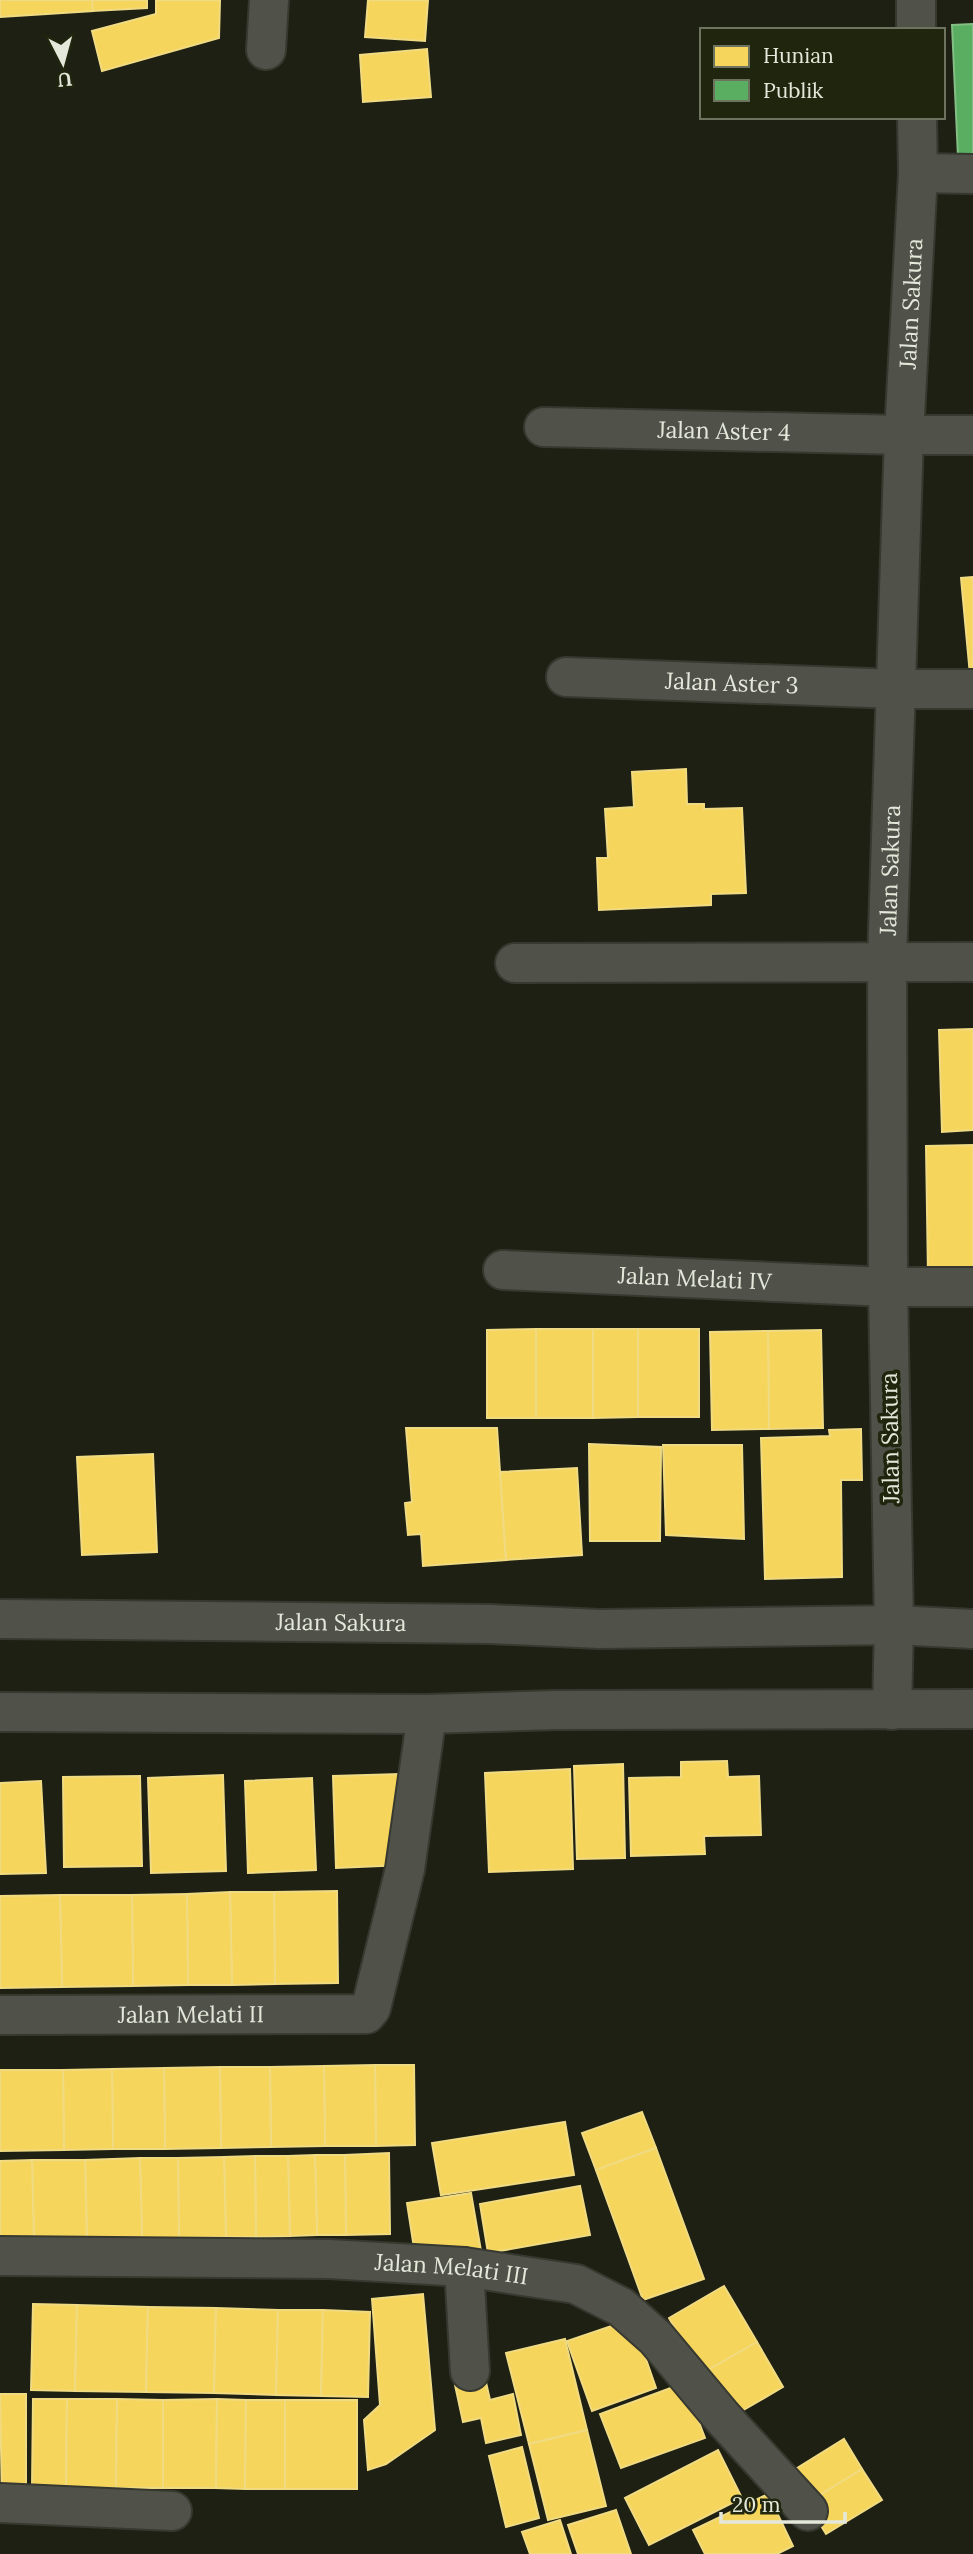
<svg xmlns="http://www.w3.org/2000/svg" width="973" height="2554" font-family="Lora,serif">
	<rect width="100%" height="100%" fill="#1d2013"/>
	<g fill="#f6d55c" stroke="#f1db82" stroke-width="2">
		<polygon points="0,0 92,0 93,11 0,17"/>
		<polygon points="92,0 147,0 147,8 93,11"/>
		<polygon points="156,0 220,0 219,38 102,71 92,31 156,14"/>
		<polygon points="368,0 428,0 425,41 365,37"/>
		<polygon points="427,49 431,97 363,102 360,55"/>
		<polygon points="973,577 973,675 970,675 961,578"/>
		<polygon points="686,769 687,804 704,804 704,809 742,808 746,893 711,894 711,905 599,910 597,858 608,858 605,809 634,807 632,772"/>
		<polygon points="973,1029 973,1130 942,1132 939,1030"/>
		<polygon points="973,1145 973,1276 928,1276 926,1146"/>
		<rect x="536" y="1329" width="57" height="89"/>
		<polygon points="536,1329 536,1418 487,1418 487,1330"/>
		<polygon points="593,1329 638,1329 638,1417 593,1418"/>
		<rect x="638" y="1329" width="61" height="88"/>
		<polygon points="821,1330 823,1428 769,1429 768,1331"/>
		<polygon points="768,1331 769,1429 712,1430 710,1332"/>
		<polygon points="406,1428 497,1428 506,1560 423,1566 421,1534 408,1535 405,1503 412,1502"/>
		<polygon points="861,1429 862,1480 841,1480 842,1577 765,1579 761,1438 830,1436 829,1430"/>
		<polygon points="589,1444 661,1447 660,1541 590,1541"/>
		<polygon points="663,1445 742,1445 744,1539 666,1535"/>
		<polygon points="153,1454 157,1552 82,1555 77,1457"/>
		<polygon points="577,1468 582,1555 506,1560 500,1472"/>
		<polygon points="727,1761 728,1777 759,1776 761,1835 704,1836 705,1854 631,1856 629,1778 681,1777 681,1762"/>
		<polygon points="623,1764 625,1858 577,1859 574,1766"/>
		<polygon points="570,1769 573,1869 489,1872 485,1773"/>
		<polygon points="400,1774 404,1865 336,1868 333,1776"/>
		<polygon points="223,1775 226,1871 151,1873 148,1778"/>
		<polygon points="140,1776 142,1866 64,1867 63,1777"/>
		<polygon points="312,1778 316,1870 248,1873 245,1781"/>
		<polygon points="41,1781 46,1873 0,1874 0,1783"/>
		<polygon points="337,1891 338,1983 275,1984 274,1892"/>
		<polygon points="230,1892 274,1892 275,1984 232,1985"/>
		<polygon points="230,1892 232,1985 188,1985 187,1894"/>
		<polygon points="187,1894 188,1985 133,1986 132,1895"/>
		<polygon points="60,1895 132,1895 133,1986 62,1987"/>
		<polygon points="60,1895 62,1987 0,1988 0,1896"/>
		<polygon points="375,2065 414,2065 415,2145 376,2146"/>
		<polygon points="375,2065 376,2146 325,2146 324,2066"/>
		<polygon points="324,2066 325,2146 271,2147 270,2067"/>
		<polygon points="220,2067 270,2067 271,2147 221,2148"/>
		<polygon points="220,2067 221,2148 165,2149 164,2068"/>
		<polygon points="164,2068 165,2149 113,2149 112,2069"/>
		<polygon points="112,2069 113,2149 64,2150 63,2070"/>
		<polygon points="0,2070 63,2070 64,2150 0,2151"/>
		<polygon points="642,2112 656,2148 596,2170 582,2133"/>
		<polygon points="565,2122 574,2175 441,2195 432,2143"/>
		<polygon points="656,2148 704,2279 643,2300 596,2170"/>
		<polygon points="389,2153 390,2234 346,2235 345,2155"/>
		<polygon points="315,2155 345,2155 346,2235 317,2235"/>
		<polygon points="315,2155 317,2235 290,2236 288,2156"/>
		<polygon points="255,2156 288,2156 290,2236 256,2237"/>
		<polygon points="255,2156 256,2237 226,2237 224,2157"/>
		<polygon points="224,2157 226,2237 179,2238 178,2158"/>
		<polygon points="140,2158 178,2158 179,2238 142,2239"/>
		<polygon points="140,2158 142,2239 87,2240 85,2160"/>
		<polygon points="32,2160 85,2160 87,2240 34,2241"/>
		<polygon points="32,2160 34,2241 0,2242 0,2161"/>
		<polygon points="580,2186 590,2235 488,2253 480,2204"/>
		<polygon points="471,2193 481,2251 416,2261 407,2203"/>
		<polygon points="724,2286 757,2342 701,2374 669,2318"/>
		<polygon points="423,2294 435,2430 386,2464 368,2470 364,2420 380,2405 372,2299"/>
		<polygon points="33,2304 77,2305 75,2391 31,2390"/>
		<polygon points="77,2305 148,2307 146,2392 75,2391"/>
		<polygon points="148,2307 216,2308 214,2393 146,2392"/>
		<polygon points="216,2308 278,2310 276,2395 214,2393"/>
		<polygon points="278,2310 323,2310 321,2396 276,2395"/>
		<polygon points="323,2310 370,2312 368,2397 321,2396"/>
		<polygon points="632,2319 656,2388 592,2411 567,2341"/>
		<polygon points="565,2339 587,2430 529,2444 506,2353"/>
		<polygon points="757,2342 783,2387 728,2419 701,2374"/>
		<polygon points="485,2378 490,2400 513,2394 521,2435 486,2443 481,2418 463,2422 455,2385"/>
		<polygon points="684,2383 705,2438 621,2468 600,2414"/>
		<polygon points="0,2394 26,2394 26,2501 2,2502"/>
		<polygon points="33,2399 67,2399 66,2488 32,2488"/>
		<polygon points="67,2399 117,2399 116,2488 66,2488"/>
		<polygon points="117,2399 163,2400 163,2488 116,2488"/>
		<polygon points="217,2399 216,2488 163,2488 163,2400"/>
		<polygon points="217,2399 246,2400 245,2489 216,2488"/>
		<polygon points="246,2400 285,2400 285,2489 245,2489"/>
		<rect x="285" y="2400" width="72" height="89"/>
		<polygon points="587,2430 606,2506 548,2520 529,2444"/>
		<polygon points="844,2439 862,2469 807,2503 789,2473"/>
		<polygon points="522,2447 539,2518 506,2527 489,2456"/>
		<polygon points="718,2450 742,2498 649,2545 625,2498"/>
		<polygon points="862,2469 882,2500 826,2534 807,2503"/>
		<polygon points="768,2494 793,2546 777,2554 705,2554 693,2530"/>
		<polygon points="616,2510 631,2554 578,2554 568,2525"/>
		<polygon points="560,2520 571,2554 530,2554 522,2532"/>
	</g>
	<polygon fill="#5aae61" stroke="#83bf85" stroke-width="2" points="973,24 973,157 958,157 952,25"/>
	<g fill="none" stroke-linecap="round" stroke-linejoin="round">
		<g stroke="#373930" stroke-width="42">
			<g id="street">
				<polyline points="916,0 916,30"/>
				<polyline points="266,50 269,0"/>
				<polyline points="918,173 973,174"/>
				<path id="s1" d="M 544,427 L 904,435 L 973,435"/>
				<path id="s2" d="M 566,677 L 897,689 L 973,689"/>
				<polyline points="515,963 973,962"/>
				<path id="s3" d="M 503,1270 L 888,1287 L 973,1287"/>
				<path id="s4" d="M 0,1619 L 490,1624 L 600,1629 L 894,1625 L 973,1629"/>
				<path id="s5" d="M 892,1710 L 894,1625 L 888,1287 L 887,962 L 904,435 L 918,173 L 917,117"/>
				<polyline points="0,1712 427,1714 556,1710 973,1709"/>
				<path id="s6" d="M 0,2015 L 366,2014 L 371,2008 L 405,1869 L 427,1714"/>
				<path id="s7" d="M 0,2256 L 329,2259 L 464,2267 L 576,2284 L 621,2307 L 656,2338 L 722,2417 L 808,2511"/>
				<polyline points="464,2267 470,2371"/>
				<polyline points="0,2503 172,2511"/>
			</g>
		</g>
		<use href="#street" stroke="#505249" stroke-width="38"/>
	</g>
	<g text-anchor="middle" stroke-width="7" stroke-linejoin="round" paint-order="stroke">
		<g font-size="23" fill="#e4e8da" stroke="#20250e">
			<text dy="8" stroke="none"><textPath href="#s5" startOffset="1407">Jalan Sakura</textPath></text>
			<text dy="8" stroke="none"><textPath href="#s1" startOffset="180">Jalan Aster 4</textPath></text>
			<text dy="8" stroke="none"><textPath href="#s2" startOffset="166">Jalan Aster 3</textPath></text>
			<text dy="8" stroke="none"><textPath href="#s5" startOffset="840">Jalan Sakura</textPath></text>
			<text dy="8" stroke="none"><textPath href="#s3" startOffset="192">Jalan Melati IV</textPath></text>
			<text transform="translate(890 1438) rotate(-91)" y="8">Jalan Sakura</text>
			<text dy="8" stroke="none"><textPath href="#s4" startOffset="341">Jalan Sakura</textPath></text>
			<text dy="8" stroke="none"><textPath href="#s6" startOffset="191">Jalan Melati II</textPath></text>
			<text dy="8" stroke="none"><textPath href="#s7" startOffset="452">Jalan Melati III</textPath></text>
		</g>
	</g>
	<rect x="700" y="28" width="245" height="91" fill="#20250e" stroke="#6e7360" stroke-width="2"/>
	<rect x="714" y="46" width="35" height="21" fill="#f6d55c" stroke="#6e7360" stroke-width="2"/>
	<text x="763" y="63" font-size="21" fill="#e4e8da">Hunian</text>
	<rect x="714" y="80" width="35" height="21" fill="#5aae61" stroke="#6e7360" stroke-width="2"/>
	<text x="763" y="98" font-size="21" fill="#e4e8da">Publik</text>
	<g transform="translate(63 63) rotate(174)" stroke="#20250e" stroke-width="5" paint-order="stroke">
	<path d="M0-5L12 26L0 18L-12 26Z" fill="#e4e8da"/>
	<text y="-10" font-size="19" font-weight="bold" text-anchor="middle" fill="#e4e8da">U</text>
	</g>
	<path d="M721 2512v10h124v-10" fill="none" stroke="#e4e8da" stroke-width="3.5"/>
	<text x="732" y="2512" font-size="21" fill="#e4e8da" stroke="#20250e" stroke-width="5" paint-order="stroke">20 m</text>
</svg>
